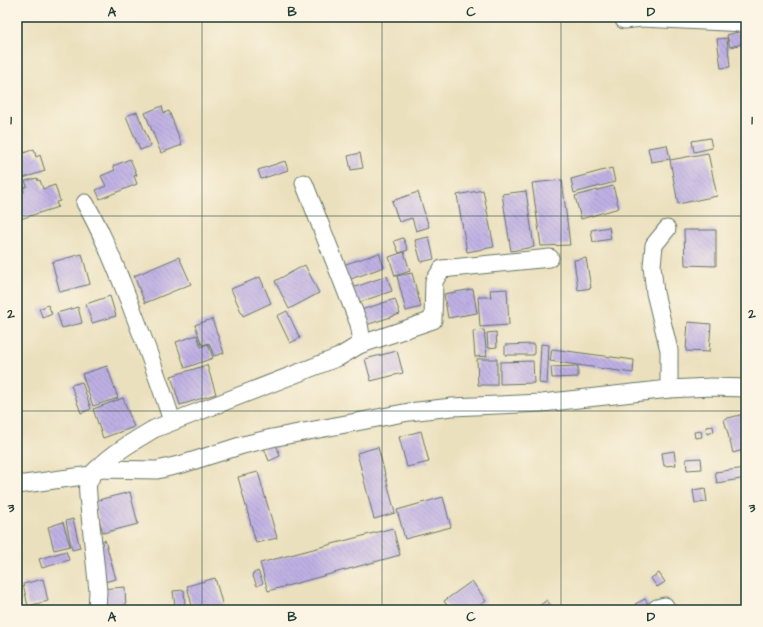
<svg xmlns="http://www.w3.org/2000/svg" width="763" height="627" font-family="'Architects Daughter',sans-serif">
	<defs>
		<pattern id="building-back-hatch" width="6" height="6" patternUnits="userSpaceOnUse"><rect width="6" height="6" fill="#bfb0e4"/><path d="M-1 5l2 2M0 0l6 6M5-1l2 2" fill="none" stroke="#9b90ba"/></pattern>
	</defs>
	<rect width="100%" height="100%" fill="#fcf5e5"/>
	<filter id="ink" filterUnits="userSpaceOnUse"><feTurbulence type="fractalNoise" baseFrequency=".025" numOctaves="2"/><feDisplacementMap in="SourceGraphic" scale="8" xChannelSelector="R" yChannelSelector="G"/><feConvolveMatrix kernelMatrix="1 2 1 2 8 2 1 2 1" color-interpolation-filters="sRGB"/></filter>
	<filter id="wash" filterUnits="userSpaceOnUse"><feTurbulence type="fractalNoise" baseFrequency=".012" numOctaves="4" result="noise"/><feDisplacementMap in="SourceGraphic" scale="16" xChannelSelector="R" yChannelSelector="G"/><feGaussianBlur stdDeviation="0.9" result="paint"/><feColorMatrix in="noise" values="0 0 0 0 0 0 0 0 0 0 0 0 0 0 0 0 0 1.4 0 .05"/><feComposite in="paint" operator="in"/></filter>
	<g filter="url(#wash)">
		<rect width="100%" height="100%" fill="#ebe0bd"/>
		<g id="blocks">
			<g fill="url(#building-back-hatch)">
				<polygon points="746,30 746,43 730,47 727,35"/>
				<polygon points="727,38 730,67 721,68 717,39"/>
				<polygon points="162,106 164,113 169,111 182,145 161,153 145,113"/>
				<polygon points="137,112 151,146 140,150 126,116"/>
				<polygon points="710,138 712,148 694,152 692,141"/>
				<polygon points="667,145 670,159 651,162 648,148"/>
				<polygon points="23,149 24,153 34,149 36,157 40,155 45,171 17,180 17,151"/>
				<polygon points="360,153 363,168 351,170 348,156"/>
				<polygon points="708,153 717,196 678,204 670,160"/>
				<polygon points="130,159 137,175 134,176 137,184 100,199 96,190 106,186 101,176 115,170 113,166"/>
				<polygon points="285,161 288,170 261,179 258,170"/>
				<polygon points="612,168 615,182 574,193 571,179"/>
				<polygon points="37,178 38,181 40,180 43,189 55,185 60,201 56,202 58,207 20,219 18,212 17,213 17,194 24,192 23,188 27,186 25,181"/>
				<polygon points="562,180 570,245 541,246 532,183"/>
				<polygon points="613,186 619,208 581,219 575,196"/>
				<polygon points="483,190 494,247 467,252 457,195"/>
				<polygon points="526,191 534,247 511,251 502,194"/>
				<polygon points="418,192 429,227 416,231 412,218 399,222 392,201"/>
				<polygon points="609,227 611,239 593,242 591,230"/>
				<polygon points="684,230 716,230 716,266 685,265"/>
				<polygon points="429,237 434,259 421,262 415,240"/>
				<polygon points="403,238 408,250 399,253 394,241"/>
				<polygon points="404,252 410,271 395,276 389,257"/>
				<polygon points="379,253 384,267 348,280 343,265"/>
				<polygon points="82,254 90,284 60,292 52,262"/>
				<polygon points="179,257 191,284 145,303 134,276"/>
				<polygon points="586,258 591,288 578,290 574,260"/>
				<polygon points="305,265 319,293 289,309 275,281"/>
				<polygon points="412,273 421,307 406,311 397,276"/>
				<polygon points="387,276 392,291 357,303 352,288"/>
				<polygon points="260,277 271,303 243,316 231,289"/>
				<polygon points="473,289 477,313 448,318 444,294"/>
				<polygon points="507,289 509,325 480,327 478,297 491,297 490,290"/>
				<polygon points="110,296 116,316 92,323 86,304"/>
				<polygon points="395,299 400,314 363,326 358,311"/>
				<polygon points="48,305 52,314 43,318 39,309"/>
				<polygon points="78,307 82,323 62,328 57,313"/>
				<polygon points="287,311 300,338 290,343 277,316"/>
				<polygon points="212,319 224,353 214,356 209,343 202,345 195,325"/>
				<polygon points="688,322 711,324 709,352 686,351"/>
				<polygon points="484,330 487,356 475,357 473,331"/>
				<polygon points="496,332 497,347 488,348 487,333"/>
				<polygon points="197,335 201,347 208,344 213,358 185,368 176,342"/>
				<polygon points="534,344 534,355 505,355 505,345"/>
				<polygon points="541,344 549,345 547,384 539,383"/>
				<polygon points="552,349 634,360 633,373 550,361"/>
				<polygon points="397,351 403,373 371,381 365,359"/>
				<polygon points="477,359 497,359 497,385 478,385"/>
				<polygon points="533,361 534,383 500,384 500,362"/>
				<polygon points="207,365 216,394 180,405 171,376"/>
				<polygon points="107,366 118,398 93,406 82,374"/>
				<polygon points="578,366 578,377 552,378 551,367"/>
				<polygon points="82,382 91,409 81,413 71,385"/>
				<polygon points="123,398 134,427 103,438 93,409"/>
				<polygon points="744,414 746,423 746,449 733,453 724,419"/>
				<polygon points="713,426 714,432 707,434 706,427"/>
				<polygon points="421,431 429,462 407,467 399,437"/>
				<polygon points="701,431 702,437 695,438 694,432"/>
				<polygon points="276,444 280,456 269,461 264,448"/>
				<polygon points="378,447 395,513 374,519 357,453"/>
				<polygon points="674,451 676,465 664,466 662,453"/>
				<polygon points="701,458 702,469 687,470 686,459"/>
				<polygon points="746,468 746,478 717,483 715,472"/>
				<polygon points="258,472 277,538 256,543 238,477"/>
				<polygon points="705,488 707,502 695,503 693,490"/>
				<polygon points="130,492 138,524 103,533 94,501"/>
				<polygon points="443,497 451,527 405,539 397,510"/>
				<polygon points="73,519 80,548 72,550 66,521"/>
				<polygon points="63,522 70,546 54,550 48,527"/>
				<polygon points="393,528 400,555 268,591 260,563"/>
				<polygon points="105,540 116,579 104,582 94,544"/>
				<polygon points="66,551 69,560 42,568 39,559"/>
				<polygon points="258,571 263,583 257,586 252,574"/>
				<polygon points="659,573 665,582 657,587 651,578"/>
				<polygon points="215,578 224,610 193,610 187,586"/>
				<polygon points="43,579 48,601 28,606 23,584"/>
				<polygon points="472,581 486,601 473,610 450,610 444,601"/>
				<polygon points="125,587 126,610 102,610 100,589"/>
				<polygon points="184,590 185,606 175,607 173,591"/>
				<polygon points="645,599 650,607 645,610 639,610 635,604"/>
				<polygon points="547,600 553,609 542,610 539,606"/>
			</g>
		</g>
	</g>
	<g filter="url(#ink)">
		<use href="#blocks" fill-opacity="0" stroke="#667664" stroke-width="1"/>
		<g fill="none" stroke-linecap="round" stroke-linejoin="round">
			<g stroke="#667664" stroke-width="19">
				<g id="street">
					<polyline points="624,17 624,20 642,18 745,23"/>
					<path d="M 85,203 C 100,228 111,256 122,283 C 140,329 157,374 172,421"/>
					<polyline points="667,229 654,245 652,266 655,293 669,350 669,389"/>
					<polyline points="359,345 433,320 434,281 442,269 550,258"/>
					<polyline points="17,485 91,475 97,469 157,470 183,464 243,445 272,438 409,412 452,407 542,403 669,389 711,387 746,388"/>
					<path d="M 97,610 L 98,591 L 88,496 C 88,492 87,487 88,484 C 93,464 137,439 154,429 L 339,357 L 359,345 L 361,336 L 359,324 L 304,183"/>
					<polyline points="655,610 657,608 665,606 667,610"/>
				</g>
			</g>
			<use href="#street" stroke="#fff" stroke-width="17"/>
		</g>
	</g>
	<path fill="none" stroke="#1f3d34" stroke-width="1" stroke-opacity="0.55" d="M 202,17 L 202,610M 382,17 L 382,610M 561,17 L 561,610M 17,216 L 746,216M 17,411 L 746,411"/>
	<rect width="763" height="627" fill="none" stroke="#fcf5e5" stroke-width="44"/>
	<rect x="22" y="22" width="719" height="583" fill="none" stroke="#1f3d34" stroke-width="1.5"/>
	<g font-size="13" text-anchor="middle" font-weight="bold" fill="#1f3d34">
		<text x="112" y="16">A</text>
		<text x="292" y="16">B</text>
		<text x="471" y="16">C</text>
		<text x="651" y="16">D</text>
		<text x="11" y="124">1</text>
		<text x="752" y="124">1</text>
		<text x="11" y="318">2</text>
		<text x="752" y="318">2</text>
		<text x="11" y="512">3</text>
		<text x="752" y="512">3</text>
		<text x="112" y="621">A</text>
		<text x="292" y="621">B</text>
		<text x="471" y="621">C</text>
		<text x="651" y="621">D</text>
	</g>
</svg>
